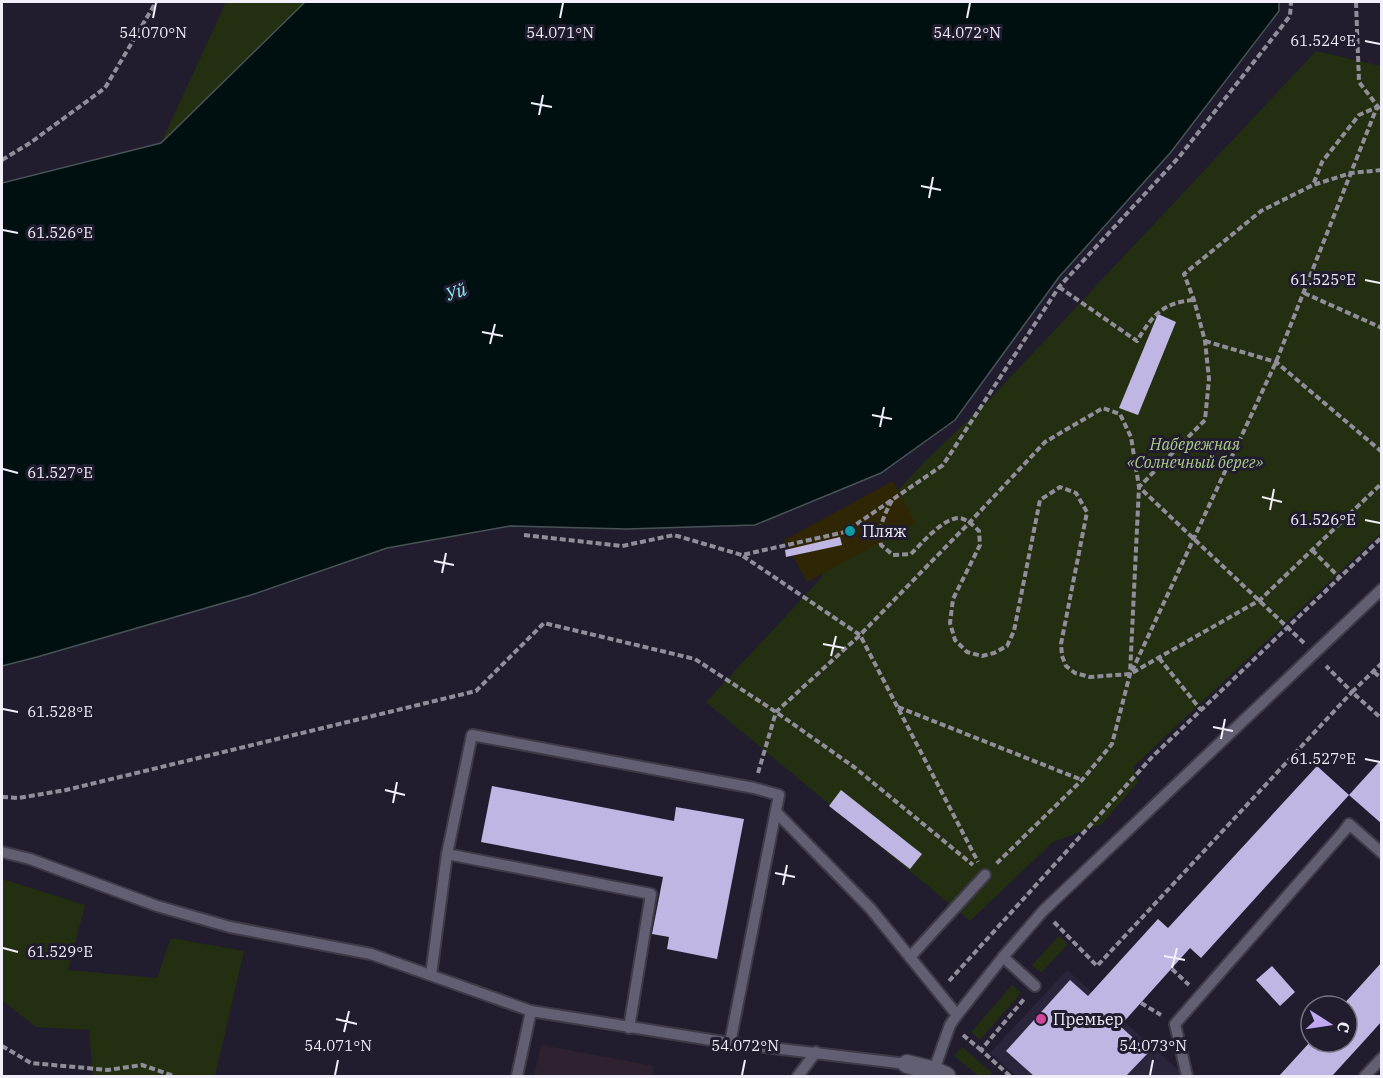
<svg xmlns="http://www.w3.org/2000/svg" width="1383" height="1078" font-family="'IBM Plex Serif',serif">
	<rect width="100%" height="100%" fill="#211d2e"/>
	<polygon fill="#2b253c" points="1067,970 1185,1076 1016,1076 990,1053"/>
	<polygon fill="#2e2230" points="541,1045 654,1066 652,1076 534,1076"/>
	<g fill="#232f10">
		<polygon points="226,2 305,2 161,143"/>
		<polygon points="1316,51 1381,66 1381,533 1133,767 1138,782 1102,824 1053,842 970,921 706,702 823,576 813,561 882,508 927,459 990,399"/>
		<polygon points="2,879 85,905 68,970 157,978 171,938 244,951 215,1076 93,1076 89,1030 36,1027 2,1000"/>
		<polygon points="1059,936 1068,944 1041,973 1032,965"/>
		<polygon points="1012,985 1021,993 980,1040 971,1032"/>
		<polygon points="962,1047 992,1073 989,1076 979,1076 954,1056"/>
	</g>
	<polygon fill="#2f2605" points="893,481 915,523 807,582 784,540"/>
	<polygon fill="#001011" stroke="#495357" stroke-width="1.5" points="305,2 1279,2 1279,11 1171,152 1059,277 955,420 881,473 755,525 627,529 510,526 387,548 251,595 37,657 2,666 2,183 161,143"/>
	<g fill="#c0b6e4">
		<polygon points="1158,314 1176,322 1138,415 1119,408"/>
		<polygon points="840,537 842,545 786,557 785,550"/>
		<polygon points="1379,762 1382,764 1382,824 1349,795"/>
		<polygon points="1317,766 1349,795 1201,958 1190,948 1120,1026 1149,1052 1126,1076 1034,1076 1006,1051 1070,980 1088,996 1158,919 1168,928"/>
		<polygon points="492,786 674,821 676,807 744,819 717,959 667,949 669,937 652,934 663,877 481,842"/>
		<polygon points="841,790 922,854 910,869 829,806"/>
		<polygon points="1382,962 1382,1021 1364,1041 1332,1076 1279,1076 1310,1042 1347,1042 1347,1006 1342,1006"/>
		<polygon points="1272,966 1295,992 1280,1006 1256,980"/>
	</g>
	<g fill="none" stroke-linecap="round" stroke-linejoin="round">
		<g stroke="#3e3a48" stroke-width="14">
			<g id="lane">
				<polyline points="776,812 870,908 957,1015"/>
				<polyline points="2,852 30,859 157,906 230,927 371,954 531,1011 730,1043 907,1064"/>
				<polyline points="447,854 651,894 629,1028"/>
				<polyline points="910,957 985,875"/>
				<polyline points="1003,957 1035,986"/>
				<polyline points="431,975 447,854 472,735 754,788 779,795 730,1043"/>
				<polyline points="933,1073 950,1025 957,1015 1003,957 1043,911 1382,589"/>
				<polyline points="517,1076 531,1011"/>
				<polyline points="798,1076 816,1052"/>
				<polyline points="1187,1076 1175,1024 1345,830 1349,824 1382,853"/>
				<polyline points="1365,1076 1382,1058"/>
			</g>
		</g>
		<g stroke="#3e3a48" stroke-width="21">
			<polyline id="street" points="907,1064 935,1071 946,1076"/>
		</g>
		<g stroke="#918e9c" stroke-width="4" stroke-dasharray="6 3" stroke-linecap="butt">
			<polyline points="1356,2 1359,82 1382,112"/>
			<polyline points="2,160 30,143 105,88 156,2"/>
			<path d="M 1059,287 L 1137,341 C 1152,316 1163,302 1194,300"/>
			<polyline points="1304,293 1382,328"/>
			<polyline points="1205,341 1276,362 1382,452"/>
			<path d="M 892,500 C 884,516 878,527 881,545 L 893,555 L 911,554 C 922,543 942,519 958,518 C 966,518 973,525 979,531 L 980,545 L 953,599 L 950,623 L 955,640 L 967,652 L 982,656 L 994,653 L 1007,646 L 1014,631 L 1040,500 L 1060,487 L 1076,493 L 1087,512 L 1061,644 L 1062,656 L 1066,666 L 1075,673 L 1090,677 L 1130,674 L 1260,600 L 1382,483"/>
			<polyline points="524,535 622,546 674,535 742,555 845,532 943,465 1059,287 1179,157 1290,16 1291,2"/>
			<polyline points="1312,550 1339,577"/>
			<polyline points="743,556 860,635 978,862"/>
			<polyline points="1304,643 1139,487 1205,420 1209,379 1205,341 1194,300 1184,274 1261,211 1313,185 1351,173 1382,170"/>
			<polyline points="1159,658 1201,710"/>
			<polyline points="1382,663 1352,692 1382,719"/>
			<polyline points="1132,671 1276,362 1377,107 1359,115 1322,162 1313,185"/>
			<polyline points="1374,672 1382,679"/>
			<polyline points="898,707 1082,780"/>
			<polyline points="758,773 776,712 860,635 970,522 1045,442 1103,408 1120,414 1131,437 1139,487 1130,674 1112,744 1082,780 996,864"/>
			<polyline points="2,797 19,798 66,790 476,691 544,623 695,659 776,712 854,767 973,865"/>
			<polyline points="1054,922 1097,966 1352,692 1326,666"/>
			<polyline points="1172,969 1189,985"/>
			<polyline points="949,981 1153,756 1382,537"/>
			<polyline points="1141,1003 1161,1015"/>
			<polyline points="963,1035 981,1050"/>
			<polyline points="2,1046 31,1063 108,1070 142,1065 174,1076"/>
			<polyline points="1010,1076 981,1050 1025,998"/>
		</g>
		<use href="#lane" stroke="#635f73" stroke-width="10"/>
		<use href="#street" stroke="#635f73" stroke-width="18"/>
	</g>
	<path fill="none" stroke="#f2effb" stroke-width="2" d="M 153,18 L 156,3M 560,18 L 563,3M 967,18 L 970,3M 1365,41 L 1380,44M 531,103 L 552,107M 539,115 L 543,95M 921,186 L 941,190M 929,198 L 933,177M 3,230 L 18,233M 1365,280 L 1380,283M 482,332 L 503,336M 490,344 L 495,324M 872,415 L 892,419M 880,427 L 884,407M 3,469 L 18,473M 1262,497 L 1282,502M 1270,510 L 1274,489M 1365,520 L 1380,523M 434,561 L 454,565M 442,573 L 446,553M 823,644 L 844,648M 831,656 L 836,636M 3,709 L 18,712M 1213,727 L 1233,731M 1221,739 L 1225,719M 1365,759 L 1380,762M 385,790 L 405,795M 393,803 L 397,782M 775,873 L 795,877M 783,885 L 787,865M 3,948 L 18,952M 1164,956 L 1185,960M 1172,968 L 1177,948M 336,1019 L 357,1024M 344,1032 L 349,1011M 335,1075 L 338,1060M 742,1075 L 745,1060M 1150,1075 L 1153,1060"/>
	<circle fill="#0f9aa8" stroke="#211d2e" stroke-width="2" cx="850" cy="531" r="6"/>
	<circle fill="#d1479c" stroke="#211d2e" stroke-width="2" cx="1041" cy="1019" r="6"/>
	<g text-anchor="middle" stroke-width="6" stroke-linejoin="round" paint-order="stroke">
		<g font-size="16" font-style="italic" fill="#aecc89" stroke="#211d2e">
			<text x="1195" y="450">Набережная<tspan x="1195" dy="18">«Солнечный берег»</tspan></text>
		</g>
		<g font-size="16" fill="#f2effb" stroke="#211d2e" text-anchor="start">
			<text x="862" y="537">Пляж</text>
			<text x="1053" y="1025">Премьер</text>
		</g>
		<g font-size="18" font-style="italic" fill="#8cf0fa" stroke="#211d2e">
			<text transform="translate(456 292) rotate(-18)" y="6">Уй</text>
		</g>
	</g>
	<g font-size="15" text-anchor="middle" fill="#f2effb" stroke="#211d2e" stroke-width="6" stroke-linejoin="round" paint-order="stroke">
		<text x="153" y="38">54.070°N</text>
		<text x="560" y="38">54.071°N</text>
		<text x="967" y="38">54.072°N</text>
		<text x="1323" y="46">61.524°E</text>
		<text x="60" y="238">61.526°E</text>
		<text x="1323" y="285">61.525°E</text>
		<text x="60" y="478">61.527°E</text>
		<text x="1323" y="525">61.526°E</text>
		<text x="60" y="717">61.528°E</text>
		<text x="1323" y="764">61.527°E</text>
		<text x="60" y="957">61.529°E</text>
		<text x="338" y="1051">54.071°N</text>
		<text x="745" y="1051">54.072°N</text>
		<text x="1153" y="1051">54.073°N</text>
	</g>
	<rect width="1383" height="1078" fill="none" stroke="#f2effb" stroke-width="6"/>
	<g transform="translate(1329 1024) rotate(102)"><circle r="28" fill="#211d2e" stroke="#757180" stroke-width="1.5"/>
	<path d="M0-4.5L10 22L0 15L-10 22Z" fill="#c0a8f3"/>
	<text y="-9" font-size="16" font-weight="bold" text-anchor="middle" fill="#f2effb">С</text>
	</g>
</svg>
